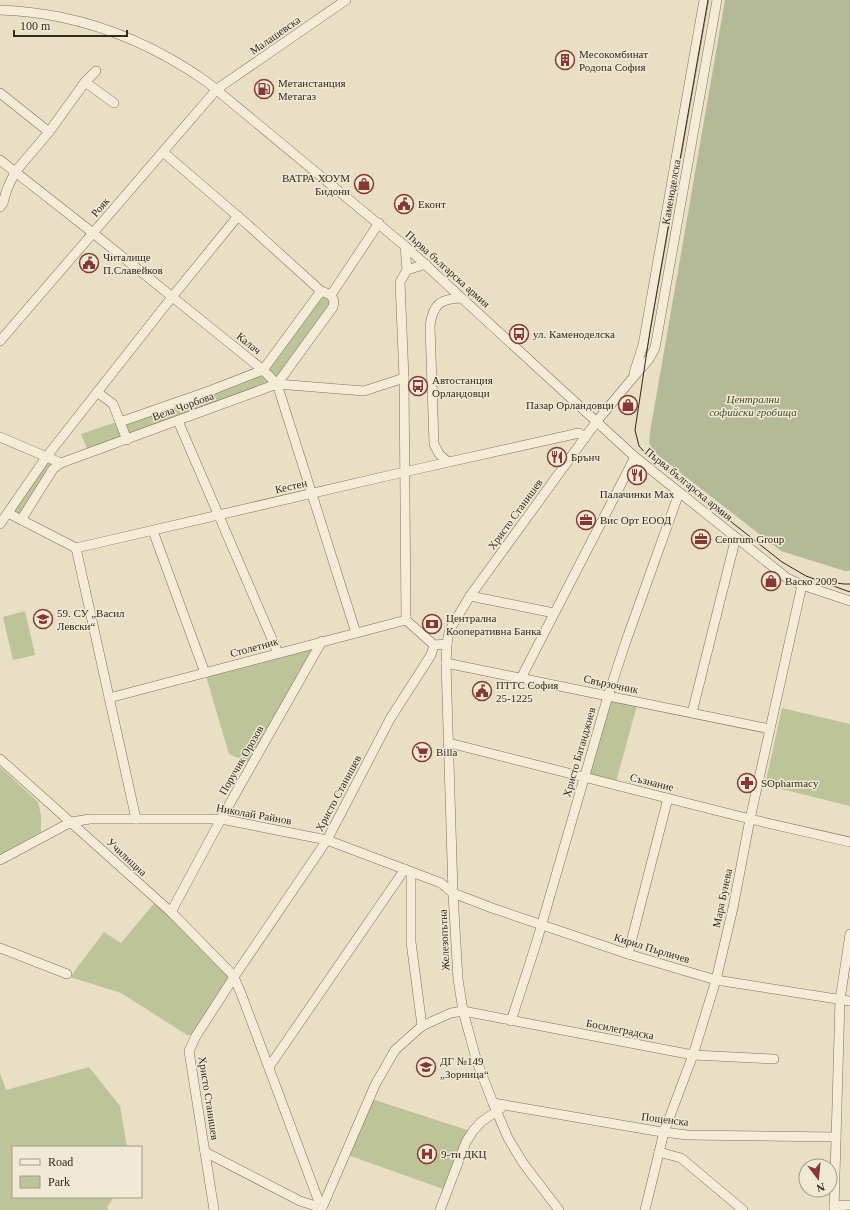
<svg xmlns="http://www.w3.org/2000/svg" width="850" height="1210" font-family="Georgia,serif">
	<rect width="100%" height="100%" fill="#e8dfc4"/>
	<g fill="#bdc49a">
		<polygon points="321,291 334,301 277,384 127,440 120,422 263,370"/>
		<polygon points="116,422 122,437 87,449 81,434"/>
		<polygon points="46,462 51,463 52,467 22,515 16,513 15,507"/>
		<polygon points="25,611 35,655 13,660 3,617"/>
		<polygon points="322,641 252,764 229,754 205,673"/>
		<polygon points="608,696 638,702 615,785 584,777"/>
		<polygon points="782,708 850,724 850,806 765,785"/>
		<polygon points="0,767 38,802 41,815 41,832 0,854"/>
		<polygon points="157,900 234,977 196,1036 187,1035 121,993 70,977 104,932 121,943"/>
		<polygon points="89,1067 120,1106 127,1147 13,1147 13,1197 114,1197 107,1207 108,1210 0,1210 0,1073 6,1090"/>
		<polygon points="369,1098 470,1131 443,1189 345,1154"/>
	</g>
	<polygon fill="#b4ba98" points="725,0 850,0 850,570 849,571 845,571 781,551 654,452 649,443 650,432"/>
	<g fill="none" stroke-linecap="round" stroke-linejoin="round">
		<g stroke="#80715d" stroke-width="10">
			<g id="minor">
				<path d="M 0,10 C 20,11 41,13 60,17 C 114,28 163,51 207,82 L 405,246 L 635,457 L 787,578 L 802,585 L 850,601"/>
				<polyline points="85,82 114,103"/>
				<polyline points="0,93 49,132"/>
				<polyline points="163,152 248,225 321,291"/>
				<polyline points="0,160 93,233 263,370 277,384 356,633"/>
				<polyline points="0,207 3,203 7,189 15,172 49,132 85,82 96,71"/>
				<polyline points="405,246 407,270 400,282 404,378 406,620 434,645"/>
				<polyline points="407,270 426,264"/>
				<polyline points="331,295 379,223"/>
				<polyline points="0,341 217,89 346,0"/>
				<polyline points="634,373 643,345 704,0"/>
				<polyline points="277,384 364,391 404,378"/>
				<polyline points="97,392 113,404 127,440"/>
				<polyline points="178,421 278,653"/>
				<polyline points="0,437 61,463"/>
				<path d="M 448,462 L 439,454 L 434,444 L 430,326 C 433,304 440,299 461,298"/>
				<polyline points="8,513 76,548 404,472 579,433 585,438"/>
				<polyline points="21,520 53,469 61,463 277,384 333,307 334,301 331,295 321,291 263,370 212,390 120,422"/>
				<polyline points="0,524 47,456 172,297 238,216"/>
				<polyline points="153,531 205,673"/>
				<polyline points="76,548 136,819"/>
				<polyline points="470,596 554,613"/>
				<polyline points="446,663 770,729"/>
				<polyline points="521,678 635,457"/>
				<polyline points="109,698 406,620"/>
				<polyline points="692,713 736,537"/>
				<polyline points="449,743 750,819 850,842"/>
				<polyline points="0,759 171,912 230,972 234,977 242,996 322,1210"/>
				<polyline points="0,860 71,822 90,819 221,819 327,840 441,883 453,893 492,908 628,954 716,980 850,1001"/>
				<polyline points="411,872 411,942 422,1026"/>
				<polyline points="171,912 221,819 322,641"/>
				<polyline points="0,948 67,974"/>
				<polyline points="628,954 668,798"/>
				<polyline points="511,1021 536,944 608,696 625,644 679,493"/>
				<polyline points="269,1067 405,869"/>
				<polyline points="493,1103 656,1131 687,1135 836,1137"/>
				<polyline points="205,1152 300,1201 322,1208 375,1085 395,1050 422,1026 451,1013 463,1011 693,1055 774,1059"/>
				<polyline points="659,1152 681,1158 743,1210"/>
				<polyline points="834,1206 850,1205"/>
				<polyline points="214,1210 189,1051 196,1036 234,977 327,840 390,719 431,655 434,645 447,644"/>
				<polyline points="440,1210 466,1142 473,1131 481,1122 501,1108"/>
				<polyline points="559,1210 523,1163 508,1138 493,1103 477,1062 463,1011 458,979 453,893 446,663 447,644 449,632 452,626 470,596 597,421 631,380 649,359 655,348 717,0"/>
				<polyline points="645,1210 664,1132 693,1055 716,980 733,908 750,819 802,585"/>
				<polyline points="834,1210 840,1000 850,934"/>
			</g>
		</g>
		<use href="#minor" stroke="#f4ecd6" stroke-width="9"/>
		<g stroke="#32291f" stroke-width="1">
			<polyline points="708,0 650,331 635,430 639,446 648,456 782,562 806,576 850,592"/>
			<polyline points="836,583 844,584 850,584"/>
		</g>
	</g>
	<defs>
		<g id="building-ring" transform="scale(1)"><circle r="9.5" fill="#f0e9d3" stroke="#873835" stroke-width="1.5"/><path d="M-4-6H4V6H1V3H-1V6H-4ZM-2.5-4.3h1.7v1.8h-1.7ZM.8-4.3h1.7v1.8H.8ZM-2.5-1h1.7V.8h-1.7ZM.8-1h1.7V.8H.8Z" fill="#873835"/></g>
		<g id="fuel-ring" transform="scale(1)"><circle r="9.5" fill="#f0e9d3" stroke="#873835" stroke-width="1.5"/><path d="M-5.5-6h7V0h2V4h1.3V-2.5L3-4.5l.8-.8L6-3V5H2.5V1h-1V6h-7ZM-4.2-4.7v3.2H.2V-4.7Z" fill="#873835"/></g>
		<g id="shop-ring" transform="scale(1)"><circle r="9.5" fill="#f0e9d3" stroke="#873835" stroke-width="1.5"/><path d="M-5-2.5h2.3a2.7 3.5 0 0 1 5.4 0H5L5.5 6h-11ZM-1.5-2.5h3a1.5 2.3 0 0 0-3 0Z" fill="#873835"/></g>
		<g id="civic-ring" transform="scale(1)"><circle r="9.5" fill="#f0e9d3" stroke="#873835" stroke-width="1.5"/><path d="M-.6-6.5H3V-4.5H.6V-3L4-1V1h2V6H-6V1h2V-1L-.6-3ZM-1.2 2.5V6h2.4V2.5Z" fill="#873835"/></g>
		<g id="bus-ring" transform="scale(1)"><circle r="9.5" fill="#f0e9d3" stroke="#873835" stroke-width="1.5"/><path d="M-5-6H5V4H4V6H2V4H-2V6H-4V4H-5ZM-3.5-4V0h7V-4ZM-3.5 1.2v1.5H-2V1.2ZM2 1.2v1.5H3.5V1.2Z" fill="#873835"/></g>
		<g id="restaurant-ring" transform="scale(1)"><circle r="9.5" fill="#f0e9d3" stroke="#873835" stroke-width="1.5"/><path d="M-5-6h1v4h1v-4h1v4h1v-4h1v5L-1.5 .5V6h-2V.5L-5-1ZM5-6V6H3V1.5H1.5Q1.5-4 5-6Z" fill="#873835"/></g>
		<g id="office-ring" transform="scale(1)"><circle r="9.5" fill="#f0e9d3" stroke="#873835" stroke-width="1.5"/><path d="M-6-3h4V-5.5h4V-3h4V5H-6ZM-1-4.5V-3h2v-1.5ZM-6 0V1H6V0Z" fill="#873835"/></g>
		<g id="school-ring" transform="scale(1)"><circle r="9.5" fill="#f0e9d3" stroke="#873835" stroke-width="1.5"/><path d="M0-5L7-2L0 1L-7-2ZM-4 1L0 2.5L4 1V4Q0 6-4 4Z" fill="#873835"/></g>
		<g id="bank-ring" transform="scale(1)"><circle r="9.5" fill="#f0e9d3" stroke="#873835" stroke-width="1.5"/><path d="M-6-4H6V4H-6ZM0-2.3a2.3 2.3 0 1 0 0 4.6a2.3 2.3 0 1 0 0-4.6Z" fill="#873835"/></g>
		<g id="supermarket-ring" transform="scale(1)"><circle r="9.5" fill="#f0e9d3" stroke="#873835" stroke-width="1.5"/><path d="M-6-5.5h2.5l.6 2H6L4.5 2H-2.5L-4.4-4H-6ZM-1.5 3.2a1.3 1.3 0 1 0 .1 0ZM3 3.2a1.3 1.3 0 1 0 .1 0Z" fill="#873835"/></g>
		<g id="pharmacy-ring" transform="scale(1)"><circle r="9.5" fill="#f0e9d3" stroke="#873835" stroke-width="1.5"/><path d="M-2-6h4v4h4v4h-4v4h-4v-4h-4v-4h4Z" fill="#873835"/></g>
		<g id="hospital-ring" transform="scale(1)"><circle r="9.5" fill="#f0e9d3" stroke="#873835" stroke-width="1.5"/><path d="M-5-5h3v3.5h4V-5h3V5h-3V1.5h-4V5h-3Z" fill="#873835"/></g>
	</defs>
	<g fill-rule="evenodd">
		<use href="#building-ring" x="565" y="60"/>
		<use href="#fuel-ring" x="264" y="89"/>
		<use href="#shop-ring" x="364" y="184"/>
		<use href="#civic-ring" x="404" y="204"/>
		<use href="#civic-ring" x="89" y="263"/>
		<use href="#bus-ring" x="519" y="334"/>
		<use href="#bus-ring" x="418" y="386"/>
		<use href="#shop-ring" x="628" y="405"/>
		<use href="#restaurant-ring" x="557" y="457"/>
		<use href="#restaurant-ring" x="637" y="475"/>
		<use href="#office-ring" x="586" y="520"/>
		<use href="#office-ring" x="701" y="539"/>
		<use href="#shop-ring" x="771" y="581"/>
		<use href="#school-ring" x="43" y="619"/>
		<use href="#bank-ring" x="432" y="624"/>
		<use href="#civic-ring" x="482" y="691"/>
		<use href="#supermarket-ring" x="422" y="752"/>
		<use href="#pharmacy-ring" x="747" y="783"/>
		<use href="#school-ring" x="426" y="1067"/>
		<use href="#hospital-ring" x="427" y="1154"/>
	</g>
	<g text-anchor="middle" stroke-width="3" stroke-linejoin="round" paint-order="stroke">
		<g font-size="11" fill="#32291f" stroke="#f0e9d3">
			<text transform="translate(275 35) rotate(-35)" y="4">Малашевска</text>
			<text transform="translate(671 192) rotate(-80)" y="4">Каменоделска</text>
			<text transform="translate(100 207) rotate(-49)" y="4">Рояк</text>
			<text transform="translate(448 269) rotate(42)" y="4">Първа българска армия</text>
			<text transform="translate(249 343) rotate(39)" y="4">Калач</text>
			<text transform="translate(183 406) rotate(-20)" y="4">Вела Чорбова</text>
			<text transform="translate(689 484) rotate(39)" y="4">Първа българска армия</text>
			<text transform="translate(291 486) rotate(-13)" y="4">Кестен</text>
			<text transform="translate(515 514) rotate(-54)" y="4">Христо Станишев</text>
			<text transform="translate(254 647) rotate(-15)" y="4">Столетник</text>
			<text transform="translate(611 684) rotate(12)" y="4">Свързочник</text>
			<text transform="translate(579 752) rotate(-74)" y="4">Христо Батанджиев</text>
			<text transform="translate(241 760) rotate(-60)" y="4">Поручик Орозов</text>
			<text transform="translate(652 782) rotate(14)" y="4">Съзнание</text>
			<text transform="translate(338 793) rotate(-62)" y="4">Христо Станишев</text>
			<text transform="translate(254 814) rotate(10)" y="4">Николай Райнов</text>
			<text transform="translate(127 857) rotate(43)" y="4">Училищна</text>
			<text transform="translate(722 898) rotate(-78)" y="4">Мара Бунева</text>
			<text transform="translate(444 940) rotate(-93)" y="4">Железопътна</text>
			<text transform="translate(652 948) rotate(17)" y="4">Кирил Пърличев</text>
			<text transform="translate(620 1029) rotate(11)" y="4">Босилеградска</text>
			<text transform="translate(209 1098) rotate(81)" y="4">Христо Станишев</text>
			<text transform="translate(665 1119) rotate(7)" y="4">Пощенска</text>
		</g>
		<g font-size="11" fill="#32291f" stroke="#f0e9d3" text-anchor="start">
			<text x="579" y="58">Месокомбинат<tspan x="579" dy="13">Родопа София</tspan></text>
			<text x="278" y="87">Метанстанция<tspan x="278" dy="13">Метагаз</tspan></text>
			<text x="350" y="182" text-anchor="end">ВАТРА ХОУМ<tspan x="350" dy="13">Бидони</tspan></text>
			<text x="418" y="208">Еконт</text>
			<text x="103" y="261">Читалище<tspan x="103" dy="13">П.Славейков</tspan></text>
			<text x="533" y="338">ул. Каменоделска</text>
			<text x="432" y="384">Автостанция<tspan x="432" dy="13">Орландовци</tspan></text>
			<text x="614" y="409" text-anchor="end">Пазар Орландовци</text>
			<text x="571" y="461">Брънч</text>
			<text x="637" y="498" text-anchor="middle">Палачинки Max</text>
			<text x="600" y="524">Вис Орт ЕООД</text>
			<text x="715" y="543">Centrum Group</text>
			<text x="785" y="585">Васко 2009</text>
			<text x="57" y="617">59. СУ „Васил<tspan x="57" dy="13">Левски“</tspan></text>
			<text x="446" y="622">Централна<tspan x="446" dy="13">Кооперативна Банка</tspan></text>
			<text x="496" y="689">ПТТС София<tspan x="496" dy="13">25-1225</tspan></text>
			<text x="436" y="756">Billa</text>
			<text x="761" y="787">SOpharmacy</text>
			<text x="440" y="1065">ДГ №149<tspan x="440" dy="13">„Зорница“</tspan></text>
			<text x="441" y="1158">9-ти ДКЦ</text>
		</g>
		<g font-size="11" font-style="italic" fill="#414c28" stroke="#f0e9d3">
			<text x="753" y="403">Централни<tspan x="753" dy="13">софийски гробища</tspan></text>
		</g>
	</g>
	<rect x="12" y="1146" width="130" height="52" fill="#f0e9d3" stroke="#a49c8b"/>
	<rect x="20" y="1159" width="20" height="6" fill="#f4ecd6" stroke="#a49c8b"/>
	<text x="48" y="1166" font-size="12" fill="#32291f">Road</text>
	<rect x="20" y="1176" width="20" height="12" fill="#bdc49a" stroke="#a49c8b"/>
	<text x="48" y="1186" font-size="12" fill="#32291f">Park</text>
	<g transform="translate(818 1178) rotate(164)"><circle r="19" fill="#f0e9d3" stroke="#a49c8b"/>
	<path d="M0-3L7 15L0 10L-7 15Z" fill="#873835"/>
	<text y="-6" font-size="11" font-weight="bold" text-anchor="middle" fill="#32291f">N</text>
	</g>
	<path d="M14 30v6h113v-6" fill="none" stroke="#32291f" stroke-width="2"/>
	<text x="20" y="30" font-size="12" fill="#32291f" stroke="#f0e9d3" stroke-width="3" paint-order="stroke">100 m</text>
</svg>
